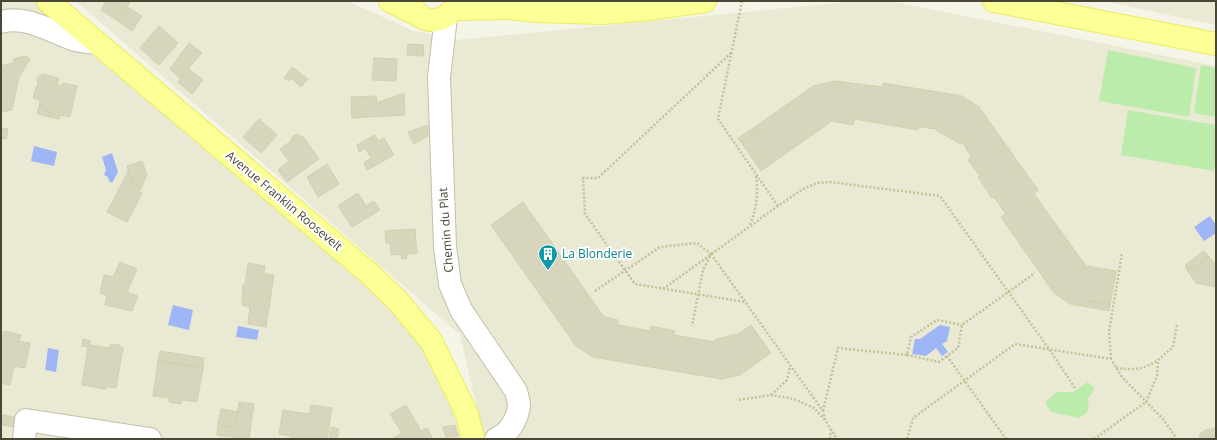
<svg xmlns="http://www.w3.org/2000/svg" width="1217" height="440" font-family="'Open Sans',sans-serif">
	<rect width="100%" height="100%" fill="#f4f5e7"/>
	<g fill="#e9e9d4">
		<polygon points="1,1 34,1 371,284 430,350 452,403 463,439 1,439"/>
		<polygon points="76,1 347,1 414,31 457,40 858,1 890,1 1216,66 1216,439 484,439 460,335"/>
		<polygon points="1103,1 1216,1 1216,25"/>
	</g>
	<g fill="#bbecac">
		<polygon points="1108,50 1196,68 1189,117 1099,101"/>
		<polygon points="1201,65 1216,68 1216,117 1194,113"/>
		<polygon points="1128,110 1216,125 1216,158 1214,171 1121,155"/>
		<polygon points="1088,382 1094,388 1092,394 1087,399 1089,405 1087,413 1079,418 1051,412 1045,402 1057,392 1073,392"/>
	</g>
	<g fill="#9eb6f6">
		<polygon points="34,146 57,152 54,166 31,161"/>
		<polygon points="112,153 118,172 112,183 109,181 108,177 104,175 106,170 102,157"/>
		<polygon points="1210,216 1216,225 1216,233 1204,241 1194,227"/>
		<polygon points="173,305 193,310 189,330 168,325"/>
		<polygon points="940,325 950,327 947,341 942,344 948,352 942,356 936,348 926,356 912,354 915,339 920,339"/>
		<polygon points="238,326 259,330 257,340 236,337"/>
		<polygon points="48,348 59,350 56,372 45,370"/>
	</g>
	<g fill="#d7d5bb" stroke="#d3d0ae">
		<polygon points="106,1 131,1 118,21 101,10"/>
		<polygon points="127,7 142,16 132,31 118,21"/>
		<polygon points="159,26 178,43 159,65 140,48"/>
		<polygon points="189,43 202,53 180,78 170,69"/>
		<polygon points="408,44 423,45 424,56 407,55"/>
		<polygon points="25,56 30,59 19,77 12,110 1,112 1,66 14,63 13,59"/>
		<polygon points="374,58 397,59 396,81 372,80"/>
		<polygon points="292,67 308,79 301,87 291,78 289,81 284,78"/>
		<polygon points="189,69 203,80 192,94 178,82"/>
		<polygon points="42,74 59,78 57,85 62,86 63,83 77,86 70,117 61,115 59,119 49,117 50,112 44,111 40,102 40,100 33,98 36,87 38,85 37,78"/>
		<polygon points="835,81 882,87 883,83 962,96 979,107 1038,190 1034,194 1086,266 1116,271 1110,305 1089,301 1088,307 1070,304 1054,293 1001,217 1006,214 994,197 992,198 978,177 980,176 968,160 971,157 963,143 961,144 937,131 937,129 919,127 918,130 855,119 853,125 832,121 761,171 741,142 758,130 755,127 813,86"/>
		<polygon points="401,94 404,94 405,115 352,118 351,97 376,96 377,103"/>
		<polygon points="40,102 44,111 50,112 49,117 37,114"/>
		<polygon points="259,119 277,135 261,153 243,137"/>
		<polygon points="428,125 428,136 414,144 408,132"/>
		<polygon points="755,127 758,130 741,142 738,138"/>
		<polygon points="1,128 8,129 6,139 1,138"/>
		<polygon points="297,134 304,138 319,159 287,182 278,170 289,161 280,149 291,141 293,136"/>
		<polygon points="375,135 378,141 384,138 394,155 367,170 364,163 371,158 365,148 359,152 357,145"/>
		<polygon points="142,161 147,175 139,192 142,193 127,222 107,212 122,183 129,187 132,182 127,166"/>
		<polygon points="327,164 339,184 318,197 307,177"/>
		<polygon points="128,171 132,182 129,187 122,183"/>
		<polygon points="358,193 366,206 374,201 380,210 352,227 338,206"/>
		<polygon points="523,202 604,317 618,320 618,325 650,331 651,326 675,331 674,335 714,342 715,340 736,334 737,335 751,325 771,353 740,375 721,379 593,357 576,346 491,225"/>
		<polygon points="415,229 417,253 407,254 407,258 402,259 401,254 391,255 390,243 386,243 385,231"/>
		<polygon points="1204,251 1209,257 1201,263 1201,267 1197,270 1193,265 1187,270 1185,265"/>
		<polygon points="1209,257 1214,262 1216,263 1216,287 1196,283 1187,270 1193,265 1197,270 1201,267 1201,263"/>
		<polygon points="120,262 137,269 127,292 138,296 132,311 105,305 107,295 100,293 104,275 113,277"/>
		<polygon points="248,263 265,266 264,274 274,275 266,327 248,324 250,307 242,305 243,285 245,285"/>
		<polygon points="1089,301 1110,305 1109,311 1088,307"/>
		<polygon points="4,331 21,335 19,341 30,343 25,368 14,366 10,385 1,383 1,345"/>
		<polygon points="83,339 90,341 90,345 110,348 111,344 120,345 119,347 123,348 116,388 106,387 105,389 82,385 88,347 82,346"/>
		<polygon points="160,351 204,358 203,368 158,361"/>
		<polygon points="158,361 203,368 197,402 182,400 181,404 169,402 170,398 153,396"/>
		<polygon points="239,402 254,404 249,439 217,435 218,425 235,428"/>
		<polygon points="311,405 332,408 327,439 302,437 301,439 290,439 291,436 279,434 283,410 309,414"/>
		<polygon points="406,405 421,431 427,428 432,437 429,439 392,439 402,433 390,414"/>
		<polygon points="221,409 238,412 235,428 218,425"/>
		<polygon points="2,415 16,417 15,427 1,425"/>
		<polygon points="455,425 458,436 446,437 443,427"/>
		<polygon points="331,427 339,429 337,439 329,439"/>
		<polygon points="1216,428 1216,439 1199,439 1201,438 1199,435 1205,430"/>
	</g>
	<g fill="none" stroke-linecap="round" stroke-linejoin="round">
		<g stroke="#c1c0a8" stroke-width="24">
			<g id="minor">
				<path d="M 446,17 L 439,77 L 445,247 L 450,284 L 461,310 L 516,391 C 517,395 519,402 519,406 C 517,420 509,434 496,439"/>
				<path d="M 1,22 C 26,15 50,31 72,39 C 80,42 89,42 97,43"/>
				<polyline points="24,439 26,420 150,439"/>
			</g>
		</g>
		<g stroke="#ebed5c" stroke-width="24">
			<g id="major">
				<polyline points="48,1 370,274 398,301 431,341 467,414 473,439"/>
				<polyline points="390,1 420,16"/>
				<path d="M 411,1 C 416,27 450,26 457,1"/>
				<polyline points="994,1 1216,44"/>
				<polyline points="454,9 510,8 537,11 602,13 648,9 705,1"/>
			</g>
		</g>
		<g stroke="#c4c298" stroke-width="2.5" stroke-dasharray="2 2" stroke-linecap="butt">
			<polyline points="742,1 718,119 778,206"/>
			<polyline points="731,53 598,178 583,178 585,214 635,284 745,302"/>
			<path d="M 750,225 C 757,207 758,195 756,175"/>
			<polyline points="711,254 823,411 825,420"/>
			<polyline points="663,289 778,206 803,189 817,183 830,182 940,196 1049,349 1075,388"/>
			<polyline points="595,291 660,247 697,243 711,254 703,270 692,326"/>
			<polyline points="907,355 939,362 947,356"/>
			<polyline points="1111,359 1109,332 1122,253"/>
			<path d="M 1116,368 C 1134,370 1143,370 1158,360"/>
			<polyline points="771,395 787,380 790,367"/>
			<polyline points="739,400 771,395 794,399 814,408 825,420 837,439"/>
			<polyline points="823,411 838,348 907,355 911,337 937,320 962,325"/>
			<polyline points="830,439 831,430"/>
			<polyline points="907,439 913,418 1015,344 1111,359 1122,377 1163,419 1177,439"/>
			<polyline points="1006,439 947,356 958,348 962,325 1035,273"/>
			<polyline points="1094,439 1146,402 1157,376 1158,360 1173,347 1177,325"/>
		</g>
		<use href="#minor" stroke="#fff" stroke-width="22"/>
		<use href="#major" stroke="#fcff95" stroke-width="22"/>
	</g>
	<defs>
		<g id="building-pin" transform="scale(1)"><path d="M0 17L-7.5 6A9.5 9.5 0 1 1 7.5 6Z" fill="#0f9aa8" stroke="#fff"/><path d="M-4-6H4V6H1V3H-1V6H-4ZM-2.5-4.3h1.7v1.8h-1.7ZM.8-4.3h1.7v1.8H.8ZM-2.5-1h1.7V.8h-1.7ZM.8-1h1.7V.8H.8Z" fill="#fff"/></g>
	</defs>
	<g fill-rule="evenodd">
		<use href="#building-pin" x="548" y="254"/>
	</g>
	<g text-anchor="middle" stroke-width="4" stroke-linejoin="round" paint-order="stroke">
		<g font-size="12" fill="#484735" stroke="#fff">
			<text transform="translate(284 201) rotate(40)" y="4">Avenue Franklin Roosevelt</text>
			<text transform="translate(446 230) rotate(-94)" y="4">Chemin du Plat</text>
		</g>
		<g font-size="12" fill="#0d838f" stroke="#fff" text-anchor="start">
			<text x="562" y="258">La Blonderie</text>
		</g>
	</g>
	<rect width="1217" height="440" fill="none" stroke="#484735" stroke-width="4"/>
</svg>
